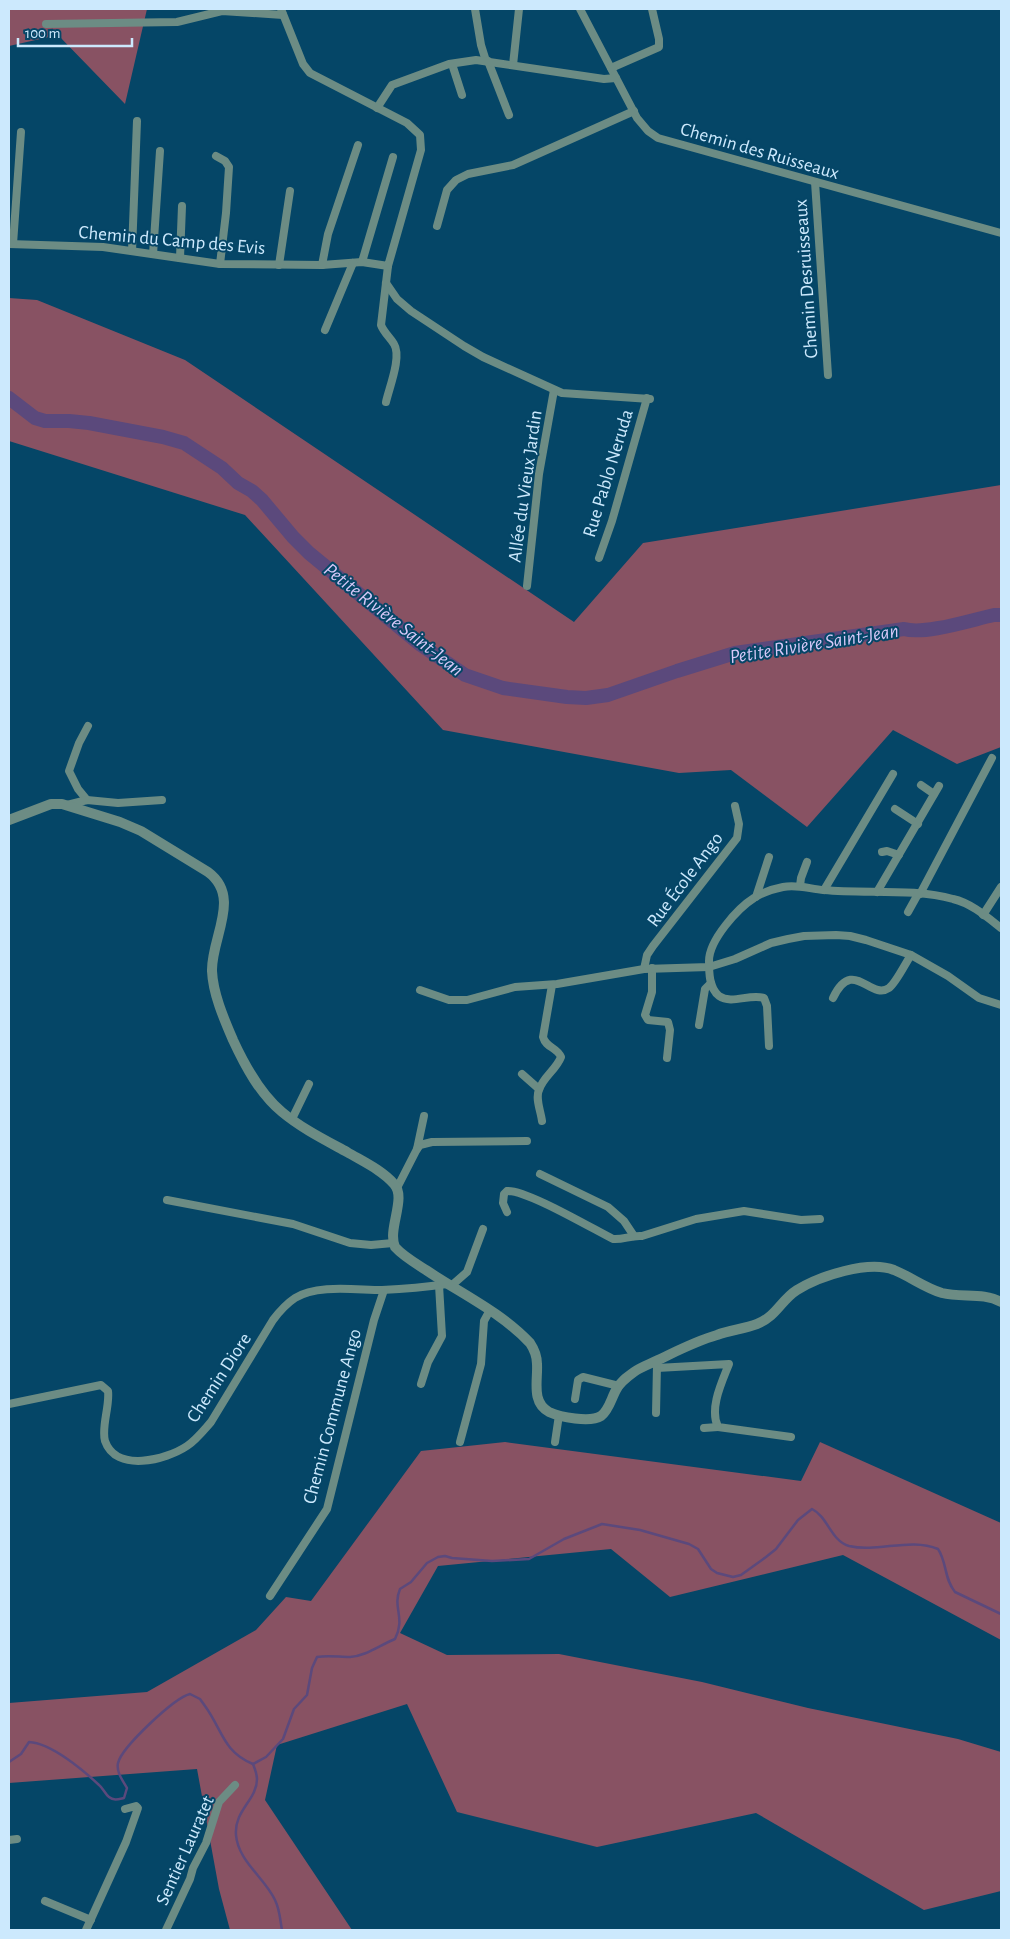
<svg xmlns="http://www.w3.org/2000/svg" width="1010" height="1939" font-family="'Alegreya Sans',sans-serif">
	<rect width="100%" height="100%" fill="#054667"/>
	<g fill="#885263">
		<polygon points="9,9 147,9 125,104 58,35 9,46"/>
		<polygon points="9,298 37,300 185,360 574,622 643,543 1001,485 1001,747 957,764 893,730 807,827 731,770 679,773 443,730 245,515 9,441"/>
		<polygon points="505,1442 801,1481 820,1442 1001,1523 1001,1640 843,1555 670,1597 611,1549 438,1566 400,1633 447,1655 559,1654 702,1682 808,1708 958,1739 1001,1752 1001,1891 924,1910 756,1813 597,1847 457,1812 407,1704 277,1745 265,1800 352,1930 230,1930 219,1889 197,1769 9,1783 9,1703 147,1692 256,1630 286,1597 311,1601 421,1451"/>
	</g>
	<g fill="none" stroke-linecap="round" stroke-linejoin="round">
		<g stroke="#5b497c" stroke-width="2.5">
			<path d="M 9,1762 L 21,1754 L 29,1742 C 51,1743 83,1770 99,1785 C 103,1788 105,1794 109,1797 C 114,1801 119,1799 124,1798 L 127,1788 C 123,1781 116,1772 118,1763 C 122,1747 174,1698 190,1694 L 200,1699 L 205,1706 C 222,1729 223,1752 253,1764 L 266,1757 L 283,1739 L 294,1709 L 307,1695 L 312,1668 L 317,1657 C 328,1655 339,1657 350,1657 C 366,1656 380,1645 395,1639 C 406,1617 392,1608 400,1589 L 411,1582 L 427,1563 L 438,1557 L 445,1556 L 452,1558 L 492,1561 L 529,1559 L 564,1539 L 602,1524 L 640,1530 L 689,1544 L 698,1549 L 711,1569 L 717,1573 L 733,1577 L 741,1575 L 766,1557 L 776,1549 L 798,1520 L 812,1509 C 828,1517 831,1541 849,1546 C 878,1553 910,1537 938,1549 C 947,1562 944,1579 955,1592 L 1001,1614"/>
			<path d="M 253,1764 C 255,1769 257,1774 257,1779 C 257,1800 234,1810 236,1835 C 238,1861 265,1878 275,1900 C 280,1910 280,1920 282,1930"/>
		</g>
		<path stroke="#5b497c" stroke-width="14" d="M 9,398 L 35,418 L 45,421 L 69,421 L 89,423 L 163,437 L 184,443 L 222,468 L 238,483 L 252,491 L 262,500 L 293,537 L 309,553 L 421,645 L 465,675 L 503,688 L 567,697 L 586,698 L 608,695 L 677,671 L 735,653 L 904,629 C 925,635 971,620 994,615 L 1001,615"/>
		<g stroke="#6c8c84" stroke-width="8">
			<polyline points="475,9 481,45 486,61"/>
			<polyline points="580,9 637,118 648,131 658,138 1001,233"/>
			<polyline points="46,24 177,22 222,11 283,15"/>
			<polyline points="488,61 509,115"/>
			<polyline points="452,64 462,95"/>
			<polyline points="513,65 519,9"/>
			<polyline points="611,68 659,47 659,39 652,9"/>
			<polyline points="377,108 392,85 449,64 476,60 604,79 616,78"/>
			<polyline points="216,156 225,161 229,167 226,213 220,264"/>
			<polyline points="815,182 828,375"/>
			<polyline points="437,226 447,190 456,180 468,174 513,165 634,111"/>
			<polyline points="9,244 103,247 220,264 322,265 362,262 388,266 421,150 420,135 407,123 310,73 303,64 281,9"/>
			<polyline points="13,244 21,132"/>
			<polyline points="132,251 137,121"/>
			<polyline points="153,254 160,151"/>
			<polyline points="180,258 182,206"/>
			<polyline points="362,262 393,157"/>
			<polyline points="279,265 290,191"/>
			<polyline points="322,265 328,234 358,145"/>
			<polyline points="386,283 397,299 411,311 464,346 483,357 562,393 650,399"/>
			<polyline points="325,330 353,263"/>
			<path d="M 386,402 C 389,388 402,357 394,344 C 390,337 384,333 381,325 L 388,266"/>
			<polyline points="599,558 612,521 647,398"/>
			<polyline points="527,586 539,474 554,390"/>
			<polyline points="921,785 934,794"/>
			<polyline points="87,800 78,789 69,771 79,743 88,726"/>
			<polyline points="67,805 87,800 118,803 162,800"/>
			<polyline points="895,809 918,824"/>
			<polyline points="882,852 887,851 899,855"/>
			<polyline points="800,886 801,878 807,862"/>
			<polyline points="824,890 893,774"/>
			<polyline points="877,892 939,786"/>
			<polyline points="920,894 992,758"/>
			<polyline points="756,897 769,857"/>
			<polyline points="908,912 918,894"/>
			<polyline points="983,915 1001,887"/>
			<polyline points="652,968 652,992 645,1015 648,1020 668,1022 670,1030 667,1058"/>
			<polyline points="644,969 647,955 653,946 737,838 739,824 735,806"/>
			<polyline points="420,990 449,1000 467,1000 515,987 557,984 644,969 709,967 735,959 771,943 788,939 804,936 836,935 850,936 866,940 911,955 948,976 979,998 1001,1005"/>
			<path d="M 833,998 C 853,956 870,1001 889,988 C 896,983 905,964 911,955"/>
			<polyline points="699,1025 705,989 711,983"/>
			<path d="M 769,1046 L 767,1006 L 764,998 C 750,993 732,1005 719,996 C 709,988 709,972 709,961 C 709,940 738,908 754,898 C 763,892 773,889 783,887 C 797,884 810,889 824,890 C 865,894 914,888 953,899 C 971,903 987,917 1001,928"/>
			<polyline points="522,1074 539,1089"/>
			<polyline points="292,1119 309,1084"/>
			<path d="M 542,1121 C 541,1112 535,1098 539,1090 C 543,1077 556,1070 561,1057 C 557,1047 546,1048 543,1037 L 552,985"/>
			<polyline points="417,1149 424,1116"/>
			<polyline points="540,1174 608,1207 624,1221 634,1236"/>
			<polyline points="397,1188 417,1149 420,1145 432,1142 527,1141"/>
			<polyline points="167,1200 293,1224 350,1243 371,1245 393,1243"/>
			<path d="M 507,1212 L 503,1203 L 504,1194 L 507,1191 C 525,1189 593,1229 613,1239 C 623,1240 631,1235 642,1236 L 696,1219 L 744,1211 L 801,1220 L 820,1219"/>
			<polyline points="451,1286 467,1272 483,1229"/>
			<path d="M 657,1368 L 729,1364 C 722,1382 709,1408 718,1427 L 791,1437"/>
			<polyline points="421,1384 428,1362 442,1336 439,1285"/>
			<polyline points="575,1399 578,1380 583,1377 619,1386"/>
			<path d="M 9,1404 L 101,1385 L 108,1391 C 110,1406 101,1427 105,1441 C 116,1473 166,1460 187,1446 C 196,1440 203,1431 211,1422 L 273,1320 C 279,1312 286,1304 295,1298 C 317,1284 356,1290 382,1290 C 403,1289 426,1287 447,1284"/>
			<polyline points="656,1413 657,1365"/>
			<polyline points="704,1428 718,1427"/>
			<polyline points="460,1442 481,1364 484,1321 490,1310"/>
			<polyline points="555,1442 559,1415"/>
			<polyline points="270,1596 327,1509 374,1320 384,1290"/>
			<polyline points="9,1840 17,1839"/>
			<polyline points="45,1901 91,1920"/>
			<polyline points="86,1930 126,1842 138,1808 136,1806 125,1809"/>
			<polyline points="166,1930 190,1879 193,1868 206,1843 219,1802 235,1785"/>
		</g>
		<path stroke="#6c8c84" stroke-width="10" d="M 9,820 L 51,804 L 62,804 L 120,822 L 141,831 L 208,872 C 242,897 211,938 212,971 C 213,994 224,1019 233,1040 C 245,1066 260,1094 282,1112 C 301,1128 325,1140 347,1152 C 362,1161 382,1170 394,1184 C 407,1198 387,1229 395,1247 C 403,1256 415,1263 426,1270 C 460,1293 501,1312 530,1343 C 534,1349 537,1356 537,1364 C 538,1381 531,1402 549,1412 C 560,1417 590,1423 601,1416 C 609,1410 611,1399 616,1390 C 620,1382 627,1377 634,1372 C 641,1367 650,1364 658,1360 C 677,1351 696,1341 717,1335 C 730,1330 744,1329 757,1324 C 777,1316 781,1300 797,1290 C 820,1276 868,1260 894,1270 C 911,1277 925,1288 942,1293 C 962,1298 983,1292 1001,1302"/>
	</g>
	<g text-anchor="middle" stroke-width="4" stroke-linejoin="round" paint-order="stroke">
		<g font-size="19" fill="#cce9fd" stroke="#054667">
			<text transform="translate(760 150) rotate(16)" y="7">Chemin des Ruisseaux</text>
			<text transform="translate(172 239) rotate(5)" y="7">Chemin du Camp des Evis</text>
			<text transform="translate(805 279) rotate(-94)" y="7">Chemin Desruisseaux</text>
			<text transform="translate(607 473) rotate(-73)" y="7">Rue Pablo Neruda</text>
			<text transform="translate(524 486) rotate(-82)" y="7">Allée du Vieux Jardin</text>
			<text transform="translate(684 879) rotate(-53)" y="7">Rue École Ango</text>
			<text transform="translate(218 1377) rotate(-57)" y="7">Chemin Diore</text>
			<text transform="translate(331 1416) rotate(-75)" y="7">Chemin Commune Ango</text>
			<text transform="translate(184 1850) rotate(-66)" y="7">Sentier Lauratet</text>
		</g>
		<g font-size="20" font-style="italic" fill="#d7c8f8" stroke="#054667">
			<text transform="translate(394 619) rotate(38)" y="7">Petite Rivière Saint-Jean</text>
			<text transform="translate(814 643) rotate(-9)" y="7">Petite Rivière Saint-Jean</text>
		</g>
	</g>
	<rect width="1010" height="1939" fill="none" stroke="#cce9fd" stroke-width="20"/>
	<path d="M18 38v8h114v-8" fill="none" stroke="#cce9fd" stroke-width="2.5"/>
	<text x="25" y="38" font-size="15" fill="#cce9fd" stroke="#054667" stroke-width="4" paint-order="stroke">100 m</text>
</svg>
